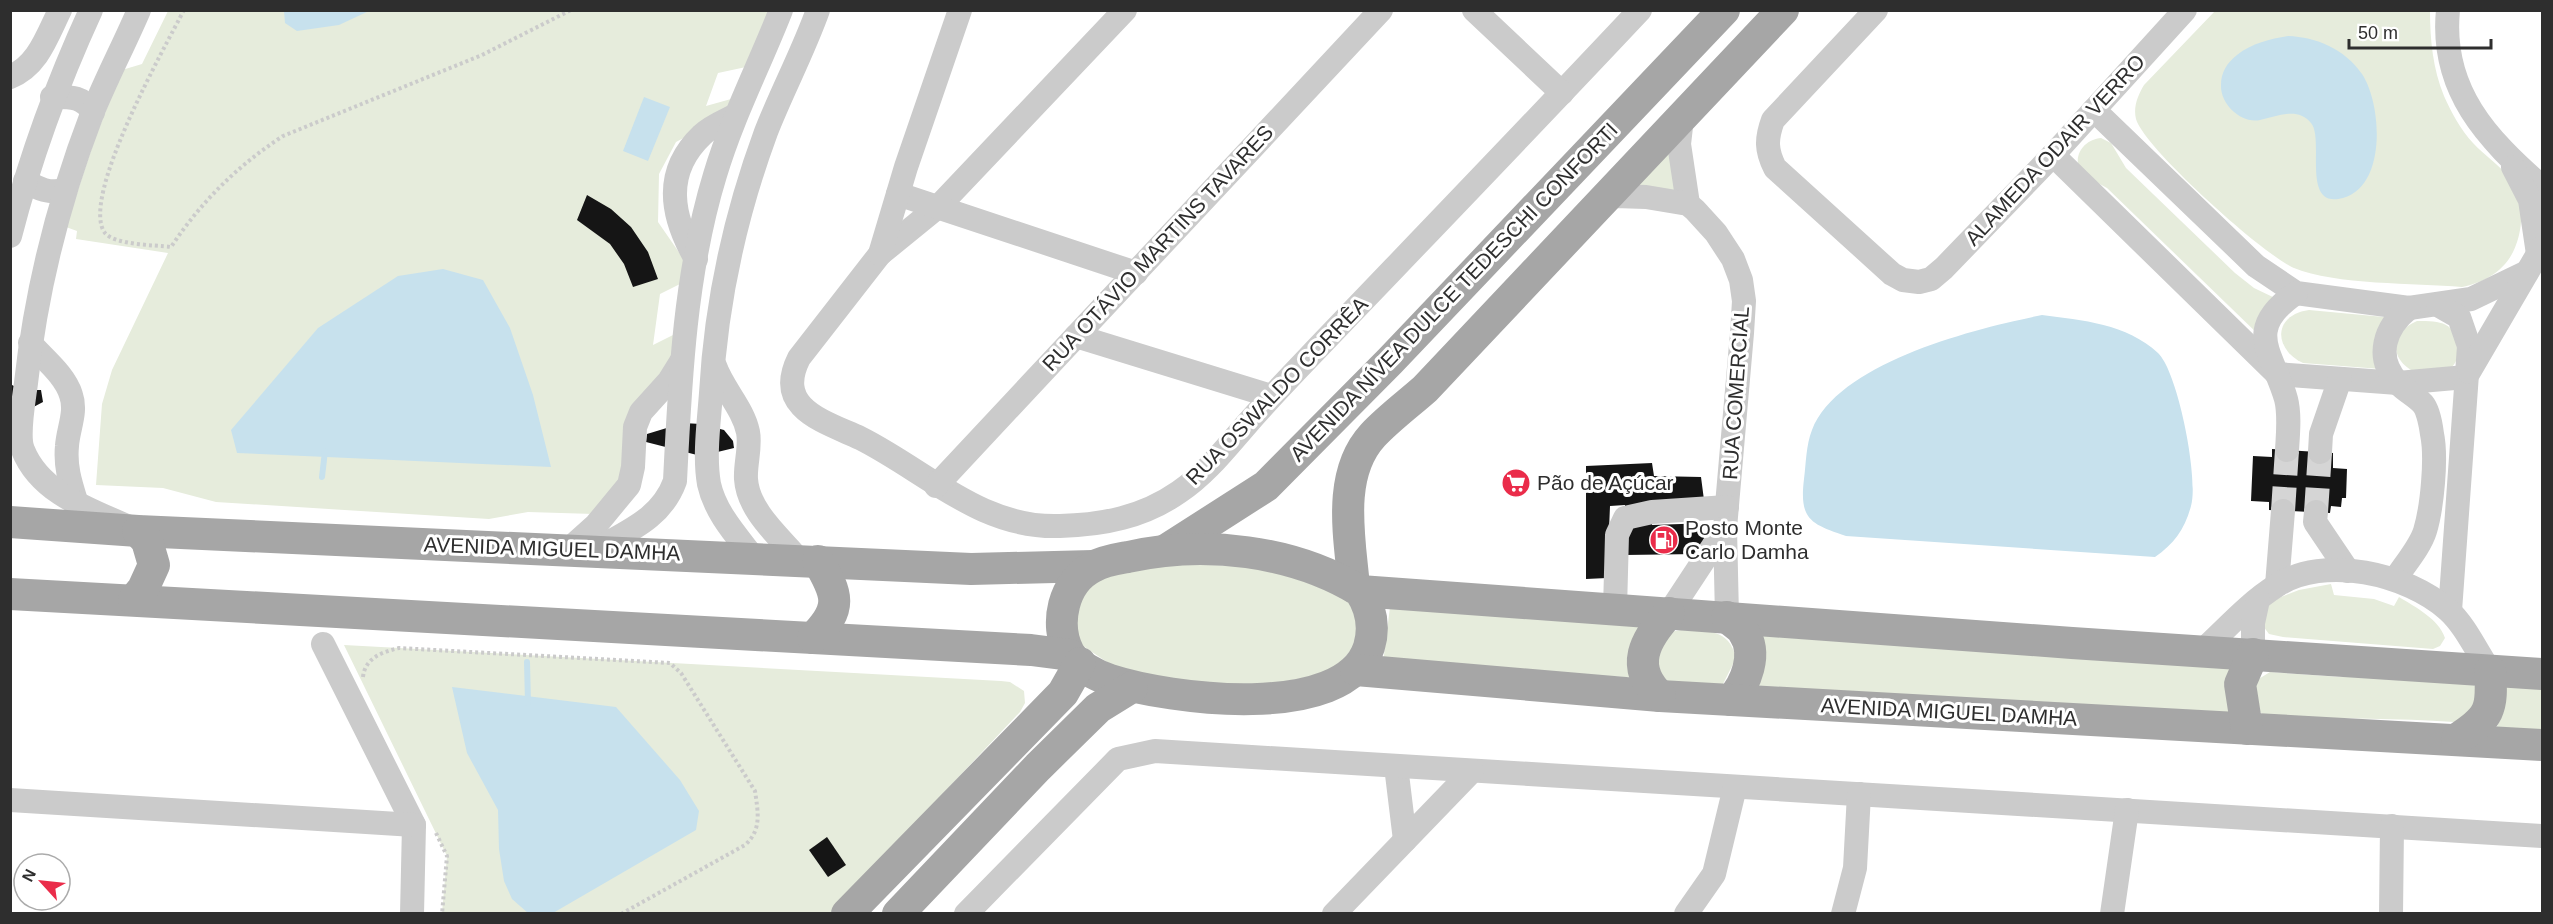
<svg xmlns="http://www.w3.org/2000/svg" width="2553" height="924" font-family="Arial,sans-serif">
	<rect width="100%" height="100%" fill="#fff"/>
	<g fill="#e6ecdc">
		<polygon points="168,11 773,11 746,67 718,73 706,106 731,99 725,116 676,142 659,174 658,222 685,261 682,283 660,294 653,345 675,334 672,354 621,484 594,514 528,512 489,519 216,502 163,488 96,485 102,404 112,370 168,253 76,239 77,231 66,227 94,141 122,70 142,64"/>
		<path d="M 2215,11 L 2430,11 C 2430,40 2433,69 2444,96 C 2451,112 2461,130 2473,143 C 2484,155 2500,165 2509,178 C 2525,199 2524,230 2513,252 C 2503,272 2483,283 2462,287 C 2415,283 2335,285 2294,268 C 2265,256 2144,148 2136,119 C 2133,107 2138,95 2144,85 Z"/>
		<polygon points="1671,138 1681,196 1626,185"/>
		<path d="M 2101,138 L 2111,143 L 2126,168 L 2235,273 L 2254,288 L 2277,299 L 2260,336 L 2107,188 L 2087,177 L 2078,164 C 2076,150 2088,139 2101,138 Z"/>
		<path d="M 2309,310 L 2384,317 L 2381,369 L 2303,363 C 2273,349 2273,315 2309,310 Z"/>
		<path d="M 2417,321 C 2441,321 2456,322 2457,348 C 2458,358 2457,362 2450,369 L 2415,372 C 2388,359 2391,332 2417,321 Z"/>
		<polygon points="1151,564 1261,566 1342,595 1356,610 1359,641 1332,672 1262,686 1173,683 1113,666 1080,644 1074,627 1076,599 1097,577"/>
		<path d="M 2331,584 L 2334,595 L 2374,599 L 2394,606 L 2399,597 C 2415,607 2439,619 2445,638 L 2440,646 L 2433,649 L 2283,637 L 2269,634 L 2263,626 L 2263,617 L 2271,601 L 2299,590 Z"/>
		<polygon points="1390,607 1647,624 1642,678 1383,663"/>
		<path d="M 1681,630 C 1707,631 1729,628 1736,658 L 1723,684 L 1675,685 L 1663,680 L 1653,651 L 1670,632 Z"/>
		<polygon points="1752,635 2237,661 2241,719 1746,690"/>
		<polygon points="344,645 1001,681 1010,682 1024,691 1025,703 1020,712 830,913 442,913 447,856"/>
		<path d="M 2270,672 L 2341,677 L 2353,673 L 2472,682 L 2476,688 L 2478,703 L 2459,721 L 2454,722 C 2390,718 2329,719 2265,716 L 2260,712 L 2253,687 L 2257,680 Z"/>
		<polygon points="2501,680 2542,682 2542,738 2495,731 2504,711"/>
	</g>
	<g fill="#c7e1ed">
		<polygon points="284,11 284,10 369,11 339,25 297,31 285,23"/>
		<path d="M 2288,36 C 2316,37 2345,49 2362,74 C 2382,104 2387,186 2343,198 C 2300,210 2325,139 2311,123 C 2297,106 2277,117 2260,120 C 2241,124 2220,104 2221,85 C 2221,72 2227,63 2237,55 C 2252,43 2270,39 2288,36 Z"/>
		<polygon points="644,97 670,107 648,161 623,151"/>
		<polygon points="443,269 483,280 510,328 533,395 551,467 237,453 231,430 318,328 398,276"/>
		<path d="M 2042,315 C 2082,320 2127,324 2158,353 C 2178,372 2199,479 2191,506 C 2185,529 2174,544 2155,557 L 1846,536 C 1811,524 1799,520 1804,479 C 1806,463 1806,445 1812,430 C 1838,362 1977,328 2042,315 Z"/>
		<polygon points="452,687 616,707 680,780 699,811 696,830 553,913 528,913 512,899 504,881 499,849 498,810 467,753"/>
	</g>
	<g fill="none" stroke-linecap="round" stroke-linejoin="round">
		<g stroke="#c7e1ed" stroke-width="6">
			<polyline points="322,477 325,451"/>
			<polyline points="527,662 528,703"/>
		</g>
	</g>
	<g fill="#151515">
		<polygon points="587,195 611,209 631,227 648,252 658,279 633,287 624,264 610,244 577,220"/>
		<polygon points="10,384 22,390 41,390 43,402 22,413 10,415"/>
		<polygon points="683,423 701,424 724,430 733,441 734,448 701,456 646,442 647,434"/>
		<polygon points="2272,449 2333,453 2333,468 2347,469 2346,498 2342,498 2341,507 2331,506 2330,513 2269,510 2269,502 2251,501 2253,456 2272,457"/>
		<polygon points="1652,463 1654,476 1701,477 1704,500 1652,503 1652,525 1710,523 1698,554 1624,555 1625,505 1610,506 1607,578 1586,579 1586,466"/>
		<polygon points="827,837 846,865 828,877 809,850"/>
	</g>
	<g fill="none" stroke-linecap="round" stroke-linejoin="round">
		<g stroke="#d5d5d5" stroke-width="24" stroke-dasharray="24 12" stroke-linecap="butt">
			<polyline points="2283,511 2287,450"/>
			<polyline points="2316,512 2320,452"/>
		</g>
		<g stroke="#cbcbcb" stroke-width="4" stroke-dasharray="3 3" stroke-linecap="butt">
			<path d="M 184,10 C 165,47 79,199 105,233 C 115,245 155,245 171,247 C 201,202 237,166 283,136 L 482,55 L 571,10"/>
			<path d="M 363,677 C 365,658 382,652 399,648 L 670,663 L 681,673 L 755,791 C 758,812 762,830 745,845 L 621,914"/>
			<polyline points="436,833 447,856 442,914"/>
		</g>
		<g stroke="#cbcbcb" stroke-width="24">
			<path d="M 1125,10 L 939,206 L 880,254 L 799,358 C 774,408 823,421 860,438 C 926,471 981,529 1060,526 C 1103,525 1143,517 1179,492 C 1206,474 1226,448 1247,424 C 1267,401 1288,379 1309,357 C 1419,242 1530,127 1640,10"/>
			<polyline points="1474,10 1562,93"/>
			<path d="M 1876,10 L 1773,120 C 1766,139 1766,150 1775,168 L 1892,274 L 1903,280 L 1919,282 L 1931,279 L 1944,268 L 2053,155 L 2185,10"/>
			<path d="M 2448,10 C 2440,90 2487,139 2542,187"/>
			<path d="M 10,77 C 38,66 47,36 60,10"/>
			<path d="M 52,97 C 71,97 82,96 93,112"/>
			<polyline points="2094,110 2256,266 2296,293 2409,308 2471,299 2527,272"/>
			<polyline points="1682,118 1679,144 1688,204"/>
			<polyline points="2053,155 2277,374 2398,383 2466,377"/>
			<polyline points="2513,167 2530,200 2538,254"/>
			<path d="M 25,181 C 39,189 49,194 65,190"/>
			<polyline points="898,194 1136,273"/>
			<polyline points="1603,202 1615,196 1646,197 1688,204 1695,210 1716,233 1733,259 1741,280 1744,301 1742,333 1725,528 1727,617"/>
			<path d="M 10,236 C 30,158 57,84 91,10"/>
			<polyline points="880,254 906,167 960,10"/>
			<path d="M 696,259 C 672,218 662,173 702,135 C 710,127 724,121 734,116"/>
			<polyline points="2438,305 2459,317 2469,346 2450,611"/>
			<polyline points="1076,336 1271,396"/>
			<path d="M 30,343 C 44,359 65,375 71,395 C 77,412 68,429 67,446 C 65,466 70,482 76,501"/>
			<path d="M 715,366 C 723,389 743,408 748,432 C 751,447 745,464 746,479 C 748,511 779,536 799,560"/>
			<polyline points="2469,372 2542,247"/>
			<path d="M 2287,450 C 2288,434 2290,414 2286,399 C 2273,353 2242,330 2296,293"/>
			<polyline points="2320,452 2321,434 2340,379"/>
			<polyline points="936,486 1381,10"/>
			<polyline points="2316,512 2315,522 2348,571"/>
			<path d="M 127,526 C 89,509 40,493 23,450 C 17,436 24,399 26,383 C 36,291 59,200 92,114 C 106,79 124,45 139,10"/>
			<polyline points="567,551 596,525 629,485 633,467 635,427 641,412 669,381 682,360"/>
			<path d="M 592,552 C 625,532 661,520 675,481 C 680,379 685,273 715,175 C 732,118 759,66 781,10"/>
			<path d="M 753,557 C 736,535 715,512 709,484 C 704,455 709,422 711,393 C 716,303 735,216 766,132 C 782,91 803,52 818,10"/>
			<path d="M 2396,578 C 2405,564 2420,547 2425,531 C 2432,508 2437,458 2432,434 C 2431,426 2428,410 2423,404 C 2416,396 2405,391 2398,383 C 2374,357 2385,327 2409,308"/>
			<polyline points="2277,585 2283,511"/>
			<polyline points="1615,609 1617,535 1625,518 1652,512 1727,507"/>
			<polyline points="1669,613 1725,528"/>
			<polyline points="323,644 414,825 412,914"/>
			<path d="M 2203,650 C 2226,629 2249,603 2276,586 C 2324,554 2408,574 2448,610 C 2465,625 2477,652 2490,671"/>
			<polyline points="2253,654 2253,623 2258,600"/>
			<polyline points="1396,766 1405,840"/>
			<polyline points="10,800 414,825"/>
			<polyline points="966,914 1118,759 1155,751 2542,836"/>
			<polyline points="1334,914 1472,771"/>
			<polyline points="1686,914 1714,874 1735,787"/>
			<polyline points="1843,914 1855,868 1859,794"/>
			<polyline points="2112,914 2127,810"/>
			<polyline points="2391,914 2392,826"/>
		</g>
		<g stroke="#a6a6a6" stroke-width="32">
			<polyline points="10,522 138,531 971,569 1093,566"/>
			<polyline points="1166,550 1266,486 1390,361 1724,10"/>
			<path d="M 1354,587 C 1350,539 1336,475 1373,435 C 1389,418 1408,404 1425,389 L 1783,10"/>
			<path d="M 1360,591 C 1371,608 1375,627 1369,647 C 1345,723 1168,699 1110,680 C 1097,676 1076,665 1069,653 C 1054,624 1063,582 1093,567 C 1103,561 1117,559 1128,557 C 1204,540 1293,550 1360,591 L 2072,643 L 2542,674"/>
			<polyline points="10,594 1031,650 1070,655"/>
			<polyline points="134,600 143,589 154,565 147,541 138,531"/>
			<path d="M 1727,617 C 1732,622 1741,627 1744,633 C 1758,654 1746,684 1731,700"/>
			<path d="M 813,638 C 843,608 838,595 818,561"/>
			<polyline points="1356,670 1660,696 2542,745"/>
			<path d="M 1660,696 C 1629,667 1645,639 1669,613"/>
			<polyline points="2247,729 2240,684 2253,654"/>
			<path d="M 2457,739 C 2490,718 2493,709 2490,671"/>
			<polyline points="847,914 1063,693 1080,663"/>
			<polyline points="898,914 1038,767 1098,708 1132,687"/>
		</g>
	</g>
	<defs>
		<g id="supermarket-disc" transform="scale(1.5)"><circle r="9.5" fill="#ea2c4a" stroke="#fff"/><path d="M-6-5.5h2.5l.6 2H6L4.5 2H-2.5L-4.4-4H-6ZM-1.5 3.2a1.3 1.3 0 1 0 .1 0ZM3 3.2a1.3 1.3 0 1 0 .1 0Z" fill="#fff"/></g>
		<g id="fuel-disc" transform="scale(1.5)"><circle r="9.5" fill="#ea2c4a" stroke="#fff"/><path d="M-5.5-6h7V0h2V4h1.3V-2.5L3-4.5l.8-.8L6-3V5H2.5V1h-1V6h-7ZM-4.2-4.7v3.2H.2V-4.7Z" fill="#fff"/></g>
	</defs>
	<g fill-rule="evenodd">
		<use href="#supermarket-disc" x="1516" y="483"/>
		<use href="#fuel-disc" x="1664" y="540"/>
	</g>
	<g text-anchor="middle" stroke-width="6" stroke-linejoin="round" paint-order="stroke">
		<g font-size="21" fill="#2e2e2e" stroke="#fff">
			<text transform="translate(2055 150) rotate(-47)" y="7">ALAMEDA ODAIR VERRO</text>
			<text transform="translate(1158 248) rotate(-47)" y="7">RUA OTÁVIO MARTINS TAVARES</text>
			<text transform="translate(1454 292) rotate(-46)" y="7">AVENIDA NÍVEA DULCE TEDESCHI CONFORTI</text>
			<text transform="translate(1277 391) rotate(-46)" y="7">RUA OSWALDO CORRÊA</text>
			<text transform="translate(1736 393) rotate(-86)" y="7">RUA COMERCIAL</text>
			<text transform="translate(552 549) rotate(2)" y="7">AVENIDA MIGUEL DAMHA</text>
			<text transform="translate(1949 712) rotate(3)" y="7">AVENIDA MIGUEL DAMHA</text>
		</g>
		<g font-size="21" fill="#2e2e2e" stroke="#fff" text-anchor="start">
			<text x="1537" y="490">Pão de Açúcar</text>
			<text x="1685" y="535">Posto Monte<tspan x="1685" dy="24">Carlo Damha</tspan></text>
		</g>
	</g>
	<rect width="2553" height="924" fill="none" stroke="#2e2e2e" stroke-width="24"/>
	<g transform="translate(42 882) rotate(297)"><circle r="28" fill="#ffffff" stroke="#ababab" stroke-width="1.5"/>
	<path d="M0-4.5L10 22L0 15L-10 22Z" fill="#ea2c4a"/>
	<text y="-9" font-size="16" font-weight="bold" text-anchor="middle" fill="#2e2e2e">N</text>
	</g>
	<path d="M2349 39v9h142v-9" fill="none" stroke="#2e2e2e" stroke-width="3"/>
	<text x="2358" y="39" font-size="18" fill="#2e2e2e" stroke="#ffffff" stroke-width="4.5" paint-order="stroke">50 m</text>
</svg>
